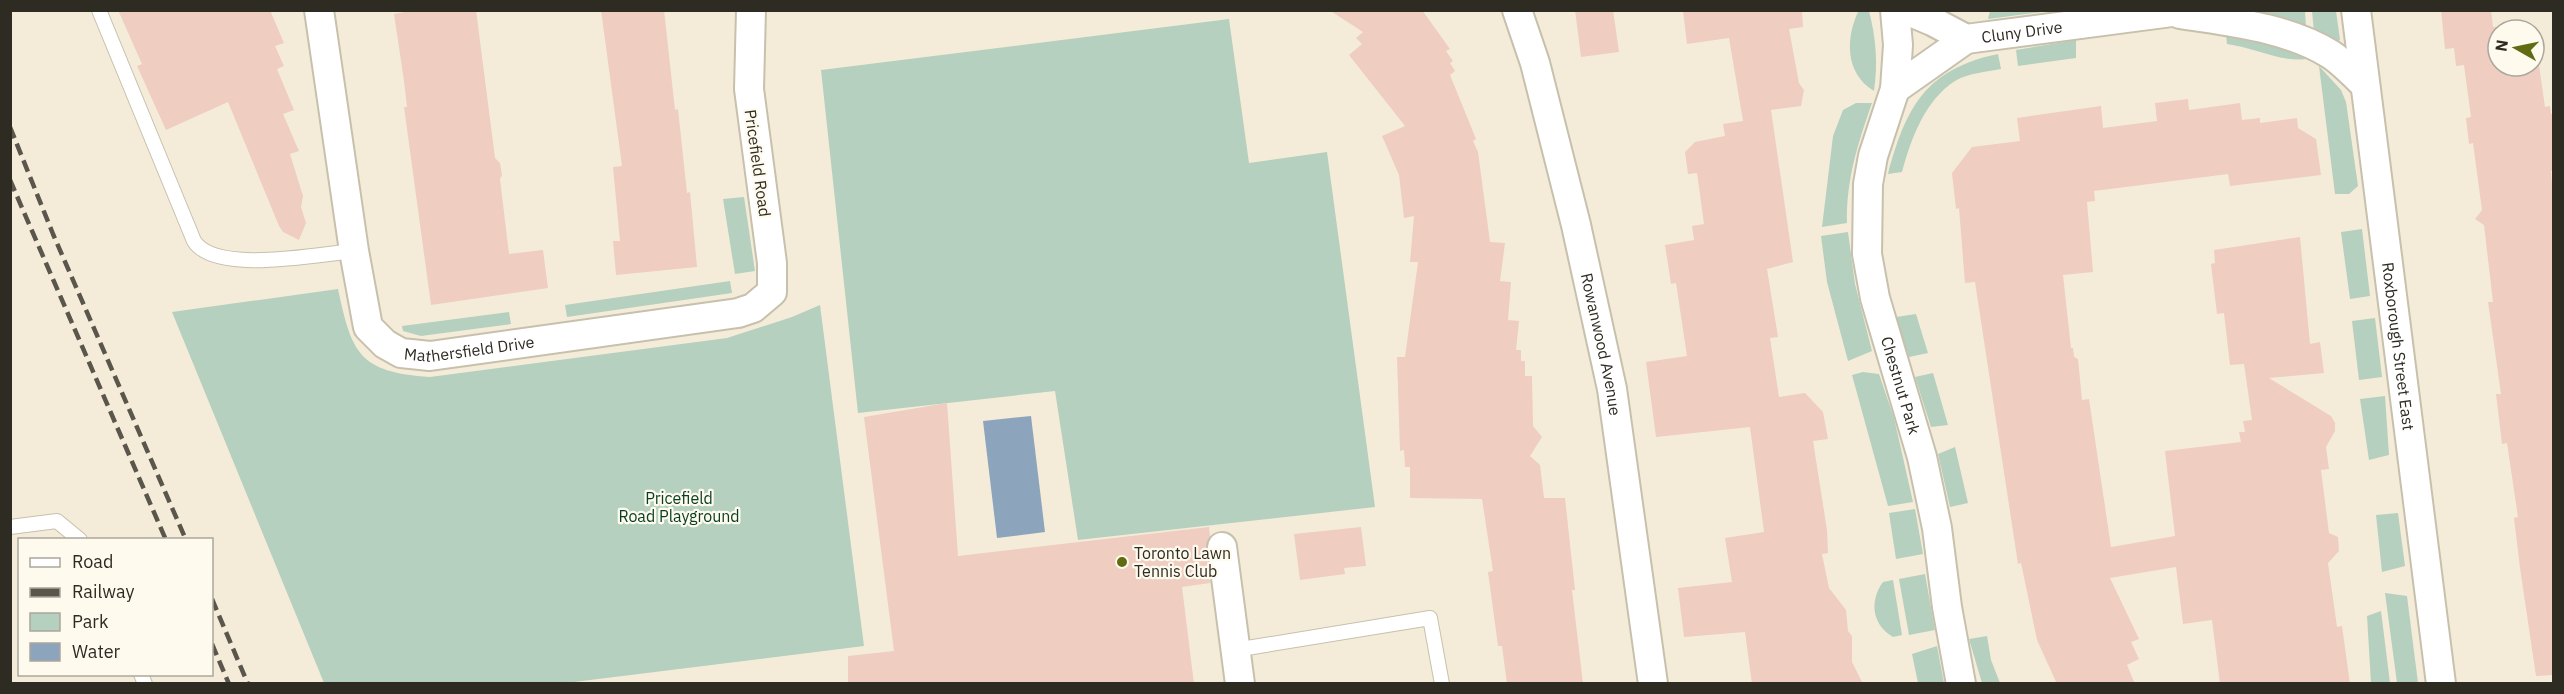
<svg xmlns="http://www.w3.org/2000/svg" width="2564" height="694" font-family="'IBM Plex Sans',sans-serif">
	<rect width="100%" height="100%" fill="#f4ecd9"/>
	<g fill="#b5d0be">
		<path d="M 1859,10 L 1869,11 C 1876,38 1878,63 1874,91 C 1845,74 1845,38 1859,10 Z"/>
		<polygon points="1990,11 1990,10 2049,11 1988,19"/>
		<polygon points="2239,11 2305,11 2306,27"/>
		<polygon points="2312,11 2336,11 2340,40 2335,42 2314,32"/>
		<polygon points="1229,19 1249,163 1327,152 1375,507 1078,540 1055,391 858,413 821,70"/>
		<path d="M 2226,35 L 2280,46 L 2310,58 C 2288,65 2252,47 2227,44 Z"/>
		<polygon points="2076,40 2076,58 2018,66 2016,50"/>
		<path d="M 1998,54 L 2001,69 C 1986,72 1968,73 1955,81 C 1925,100 1911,139 1902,172 L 1888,174 C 1906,107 1926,69 1998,54 Z"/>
		<polygon points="2319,66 2341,90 2346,102 2358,186 2349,194 2335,194"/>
		<path d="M 1856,103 L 1872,103 C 1858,143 1846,180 1847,223 L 1822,227 L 1833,136 L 1843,110 Z"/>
		<polygon points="744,197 755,271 735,274 723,199"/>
		<polygon points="2362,229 2370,296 2350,299 2341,232"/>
		<polygon points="1848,232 1855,284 1872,351 1848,361 1827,282 1821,236"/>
		<polygon points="730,281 732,293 567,317 565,305"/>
		<path d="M 338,289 C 352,355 360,372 430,377 L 727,338 L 792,317 L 820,305 L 864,646 L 566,683 L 324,683 L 172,312 Z"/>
		<polygon points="509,312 511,324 421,336 403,331 402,326"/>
		<polygon points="1916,314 1928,353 1909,357 1896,317"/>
		<polygon points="2375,318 2382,377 2359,380 2352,321"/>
		<polygon points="1863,372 1879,374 1894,418 1913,502 1888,506 1852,375"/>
		<polygon points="1933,373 1948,425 1931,427 1915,377"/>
		<polygon points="2385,396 2389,455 2369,460 2360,399"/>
		<polygon points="1955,447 1968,503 1950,507 1938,454"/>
		<polygon points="1915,509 1923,554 1896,559 1889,513"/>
		<polygon points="2398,513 2405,566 2382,572 2376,515"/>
		<polygon points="1925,574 1935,630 1909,635 1899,579"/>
		<path d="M 1893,580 L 1902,635 L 1893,637 C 1872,625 1869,601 1883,582 Z"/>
		<polygon points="2385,593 2407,596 2418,683 2397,683"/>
		<polygon points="2381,611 2390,683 2371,683 2367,616"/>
		<polygon points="1987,636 1991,660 2000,683 1982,683 1969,639"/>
		<polygon points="1937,646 1944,683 1918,683 1912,654"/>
	</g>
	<polygon fill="#8da5bc" points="1031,416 1045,532 997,538 983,421"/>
	<g fill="#efcdc0">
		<polygon points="118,10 270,10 284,43 275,46 284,66 277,69 294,110 283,114 299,151 290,154 303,196 301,207 306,223 299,240 283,232 279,226 228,102 166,130 137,66 142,64"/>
		<polygon points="415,10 476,10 495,158 500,163 502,175 500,179 509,254 543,250 548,288 431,305 404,107 407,107 404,81 394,14"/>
		<polygon points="601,10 664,10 675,110 678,109 687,193 690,192 697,267 616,275 613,241 620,241 613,167 622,166"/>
		<polygon points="1329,10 1422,10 1450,49 1446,51 1453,61 1450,63 1455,71 1450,75 1476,139 1473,141 1478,152 1490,242 1505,243 1500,281 1511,282 1508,320 1519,321 1516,350 1521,350 1521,361 1525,361 1525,376 1532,376 1533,426 1542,437 1530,456 1540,465 1544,498 1565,498 1575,590 1572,590 1583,684 1507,684 1502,646 1498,646 1488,572 1493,571 1482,499 1410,498 1410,467 1405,467 1404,450 1400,451 1397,357 1405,357 1418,262 1410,262 1414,216 1404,218 1399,175 1382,136 1405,126 1349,55 1362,44 1356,38 1363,32"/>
		<polygon points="1575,10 1613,10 1619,52 1581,57"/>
		<polygon points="1683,10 1802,10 1803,27 1789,29 1799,83 1804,90 1801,106 1771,110 1793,262 1767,269 1778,337 1770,338 1779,397 1805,393 1823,412 1828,439 1813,441 1827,530 1828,553 1822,554 1829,588 1846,610 1848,631 1852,636 1852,662 1863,684 1752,684 1745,632 1684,637 1678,588 1732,582 1725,538 1764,532 1750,427 1656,437 1646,362 1687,356 1676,283 1671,284 1665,245 1694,240 1692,226 1704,224 1697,173 1688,174 1685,152 1695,142 1725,136 1723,124 1743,121 1729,38 1687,44"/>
		<polygon points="2441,10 2491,10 2493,27 2505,26 2512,30 2498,30 2498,66 2534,66 2534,43 2536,44 2545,107 2550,106 2551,114 2553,114 2553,171 2551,171 2553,199 2553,675 2536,676 2520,568 2514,518 2518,517 2507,443 2502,444 2496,394 2501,394 2488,302 2493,302 2484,225 2475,219 2482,210 2473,143 2469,144 2466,118 2471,117 2464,65 2456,66 2454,48 2445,49"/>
		<polygon points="2188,99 2189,110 2240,103 2242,120 2260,118 2260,123 2297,118 2298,128 2316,139 2321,175 2230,186 2228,174 2094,191 2095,201 2087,202 2093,272 2063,275 2071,348 2073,348 2074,357 2078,359 2082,400 2089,399 2111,547 2175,536 2165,451 2241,442 2239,432 2245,432 2243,421 2252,420 2244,364 2230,365 2224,313 2217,314 2211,264 2215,263 2214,250 2300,237 2310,344 2320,342 2324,373 2269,378 2331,416 2335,423 2335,431 2326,447 2329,469 2321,470 2329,533 2338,537 2339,551 2328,563 2337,627 2342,626 2350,684 2220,684 2212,620 2183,624 2176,567 2110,578 2139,639 2131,642 2139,659 2127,665 2135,684 2057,684 2037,640 2021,563 2018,564 1975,282 1965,283 1959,208 1956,209 1952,173 1972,147 2020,141 2017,118 2101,106 2103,128 2157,121 2155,103"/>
		<polygon points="947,403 958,556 1209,527 1210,537 1206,549 1210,583 1182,587 1194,684 848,684 848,656 894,651 864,417"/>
		<polygon points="1361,527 1366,566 1344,568 1345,574 1300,580 1294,534"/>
	</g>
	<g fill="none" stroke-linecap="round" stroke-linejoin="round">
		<g stroke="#c7c0ad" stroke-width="16">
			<g id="service">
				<path d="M 99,10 L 194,241 C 215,275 319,254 354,251"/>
				<polyline points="10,527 57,521 80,540"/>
				<polyline points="1235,650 1430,618 1442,684"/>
				<polyline points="141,674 145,684"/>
			</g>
		</g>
		<g stroke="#c7c0ad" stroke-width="32">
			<g id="minor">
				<path id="s1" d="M 319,10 L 354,251 L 368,327 L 385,344 L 401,353 L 430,356 L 738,313 L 753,308 L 772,292 L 772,263 L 749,89 L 751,10"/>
				<path id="s2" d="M 1517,10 L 1535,63 L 1576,225 L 1612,389 L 1653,684"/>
				<path id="s3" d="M 1895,10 L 1898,45 L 1895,89 L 1873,156 L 1868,184 L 1867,254 L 1875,298 L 1922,457 L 1937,528 L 1947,607 L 1961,684"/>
				<path id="s4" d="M 1906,10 L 1932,21 L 1966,39 L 2187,10"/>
				<path id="s5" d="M 2356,10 L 2441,684"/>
				<path d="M 2180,14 C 2230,22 2286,27 2330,54 C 2343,62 2354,75 2365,85"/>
				<polyline points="1895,89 1966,39"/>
				<polyline points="1222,547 1240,684"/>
			</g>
		</g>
		<use href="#service" stroke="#fff" stroke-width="14"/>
		<use href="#minor" stroke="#fff" stroke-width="28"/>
		<g stroke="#5a564b" stroke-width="4.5" stroke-dasharray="12 6" stroke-linecap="butt">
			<polyline points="10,127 53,234 186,540"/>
			<polyline points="10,180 166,540"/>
			<polyline points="212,599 248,684"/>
			<polyline points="212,644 229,684"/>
		</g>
	</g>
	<circle fill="#606b12" stroke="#fefaee" stroke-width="2" cx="1122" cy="562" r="6"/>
	<g text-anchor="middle" stroke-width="4.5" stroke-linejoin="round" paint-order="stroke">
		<g font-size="16" fill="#2e2b23" stroke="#fefaee">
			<text dy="6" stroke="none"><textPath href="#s4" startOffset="123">Cluny Drive</textPath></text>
			<text transform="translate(758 163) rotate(82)" y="6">Pricefield Road</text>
			<text dy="6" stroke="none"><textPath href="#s2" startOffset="345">Rowanwood Avenue</textPath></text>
			<text dy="6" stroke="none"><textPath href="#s1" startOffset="432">Mathersfield Drive</textPath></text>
			<text dy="6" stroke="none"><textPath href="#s5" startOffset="339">Roxborough Street East</textPath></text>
			<text dy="6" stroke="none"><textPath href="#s3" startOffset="384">Chestnut Park</textPath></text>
		</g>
		<g font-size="16" fill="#063e23" stroke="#fefaee">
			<text x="679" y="504">Pricefield<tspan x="679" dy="18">Road Playground</tspan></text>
		</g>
		<g font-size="16" fill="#2e2b23" stroke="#fefaee" text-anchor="start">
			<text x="1134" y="559">Toronto Lawn<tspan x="1134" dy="18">Tennis Club</tspan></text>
		</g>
	</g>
	<rect width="2564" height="694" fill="none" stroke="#2e2b23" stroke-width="24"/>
	<rect x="18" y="538" width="195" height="138" fill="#fefaee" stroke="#aba79d" stroke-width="1.5"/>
	<rect x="30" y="558" width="30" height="9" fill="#ffffff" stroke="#aba79d" stroke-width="1.5"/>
	<text x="72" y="568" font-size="18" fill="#2e2b23">Road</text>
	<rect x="30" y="588" width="30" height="9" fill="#5a564b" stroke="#aba79d" stroke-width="1.5"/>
	<text x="72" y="598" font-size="18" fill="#2e2b23">Railway</text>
	<rect x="30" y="613" width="30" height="18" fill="#b5d0be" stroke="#aba79d" stroke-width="1.5"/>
	<text x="72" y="628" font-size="18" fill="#2e2b23">Park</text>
	<rect x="30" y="643" width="30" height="18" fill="#8da5bc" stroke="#aba79d" stroke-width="1.5"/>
	<text x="72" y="658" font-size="18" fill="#2e2b23">Water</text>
	<g transform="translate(2516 48) rotate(279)"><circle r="28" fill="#fefaee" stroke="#aba79d" stroke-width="1.5"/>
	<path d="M0-4.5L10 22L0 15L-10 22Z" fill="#606b12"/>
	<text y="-9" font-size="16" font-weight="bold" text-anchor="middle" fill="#2e2b23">N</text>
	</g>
</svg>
